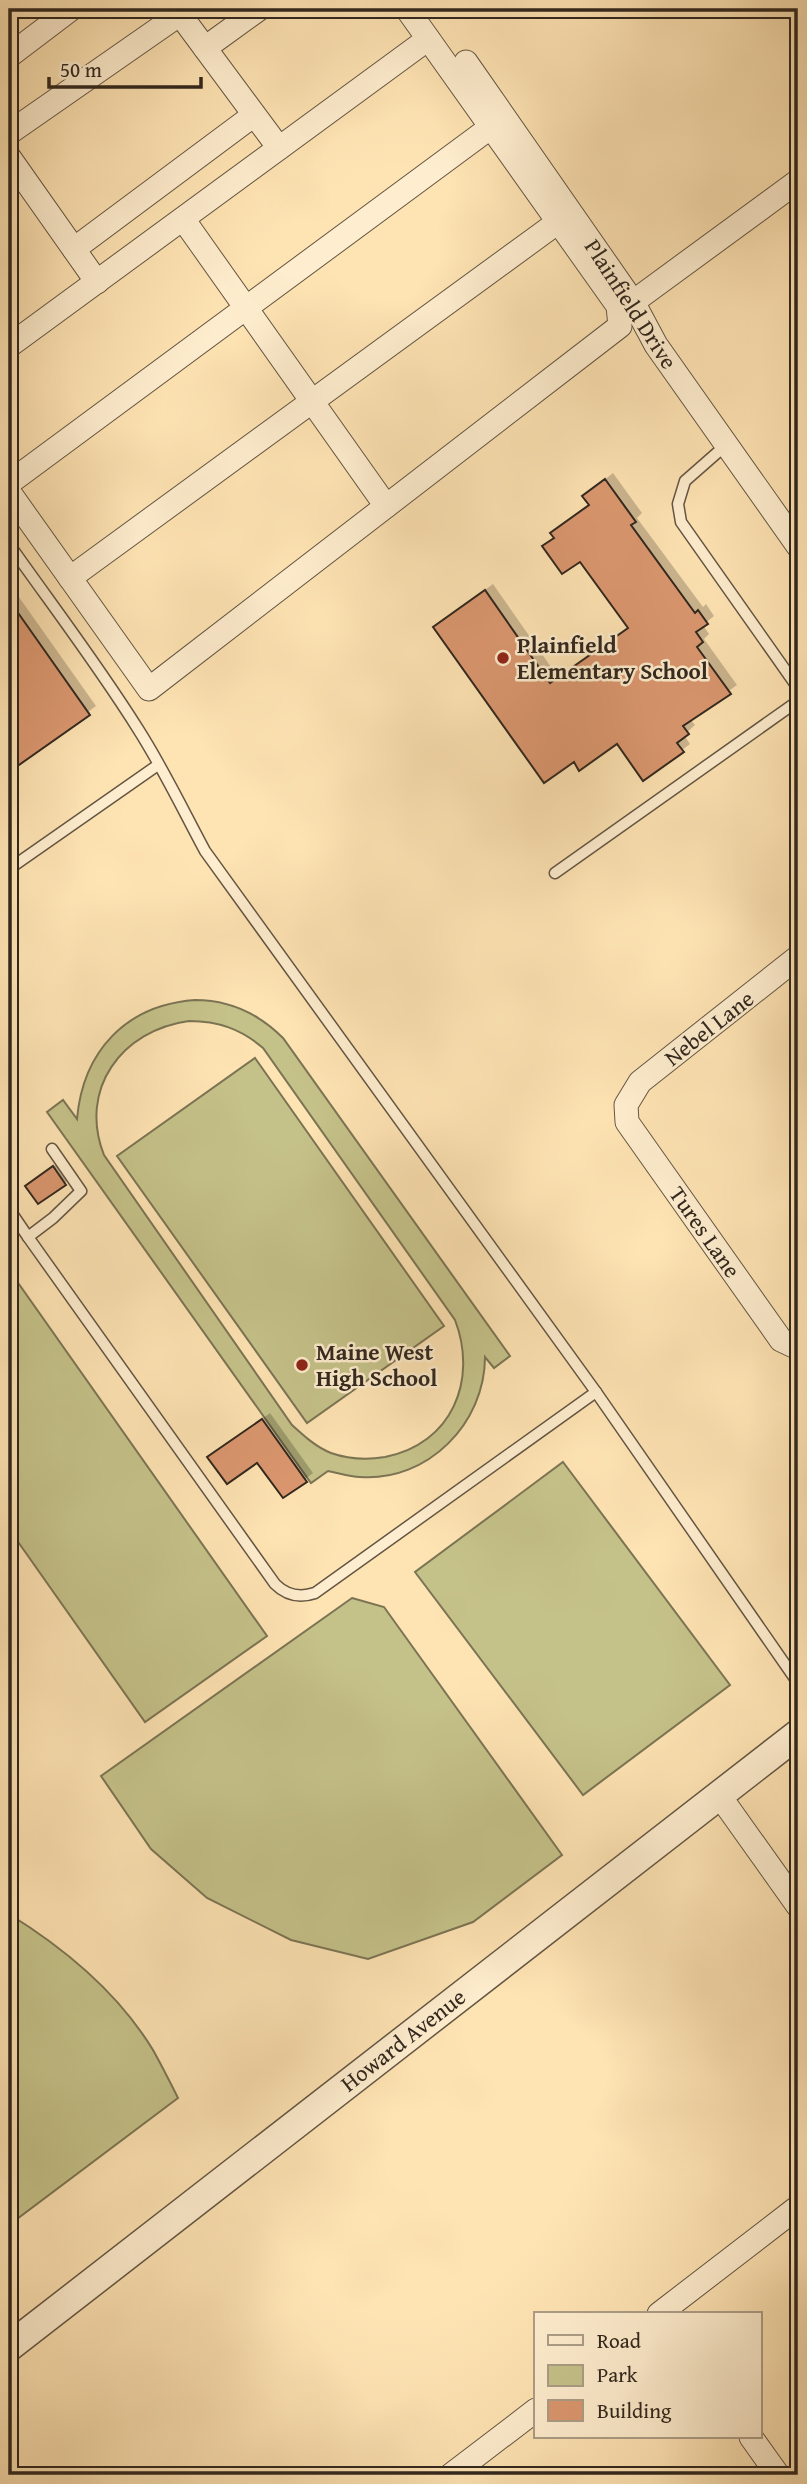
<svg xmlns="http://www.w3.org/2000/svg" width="807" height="2484" font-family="'Gentium Book Plus',serif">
	<rect width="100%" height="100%" fill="#fee3b3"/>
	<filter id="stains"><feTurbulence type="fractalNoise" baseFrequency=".00286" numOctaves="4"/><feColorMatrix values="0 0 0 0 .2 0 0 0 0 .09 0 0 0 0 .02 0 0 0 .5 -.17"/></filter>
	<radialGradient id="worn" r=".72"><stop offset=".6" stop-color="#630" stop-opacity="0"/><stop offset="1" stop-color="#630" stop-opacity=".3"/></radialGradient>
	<g fill="#c5c289" stroke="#7b7454" stroke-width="2" fill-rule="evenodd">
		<path d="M 195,1000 C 230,1000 258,1013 283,1038 L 510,1356 L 494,1368 L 485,1357 C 485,1423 428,1482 360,1477 C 349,1477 339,1473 328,1471 L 311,1483 L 47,1112 L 63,1100 L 77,1119 C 83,1051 126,1005 195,1000 ZM 189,1021 C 218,1021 241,1029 263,1048 L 455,1320 C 478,1380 452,1444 385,1457 C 367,1460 348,1459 331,1453 C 316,1447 304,1436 292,1425 L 104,1155 C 78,1089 122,1030 189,1021 Z"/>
		<polygon points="255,1058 444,1326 307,1423 117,1156"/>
		<polygon points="9,1270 267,1636 145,1722 9,1529"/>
		<polygon points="563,1462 730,1685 583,1795 415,1572"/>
		<polygon points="352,1598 384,1607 562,1855 473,1922 368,1959 291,1940 207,1898 151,1849 101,1776"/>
		<path d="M 9,1914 C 64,1948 119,1994 153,2050 C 162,2066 170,2082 178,2098 L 9,2225 Z"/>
	</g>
	<g fill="#0003">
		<polygon points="613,473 642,513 637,518 703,607 706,604 714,616 703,625 709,634 704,639 737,685 690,719 695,725 684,735 690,744 644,779 618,742 574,760 435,627 493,584 558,677 629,627 581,559 545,546 555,537 552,533 559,526 590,504 584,496"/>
		<polygon points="9,583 96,706 9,769"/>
		<polygon points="61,1161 72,1176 65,1183 35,1179"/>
		<polygon points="270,1413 313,1473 283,1496 258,1460 210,1457"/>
	</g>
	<g fill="#db976f" stroke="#31271e" stroke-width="2">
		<polygon points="605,479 636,522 631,525 695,613 698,610 708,624 696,632 703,642 697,647 731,694 683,726 689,734 677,743 684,752 643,781 617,744 579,771 574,762 544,783 433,627 485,590 550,683 628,628 580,562 562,574 542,546 554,538 550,533 589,505 582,496"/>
		<polygon points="9,600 90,715 9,772"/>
		<polygon points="53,1166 66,1185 38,1204 25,1186"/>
		<polygon points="262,1419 307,1482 283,1498 257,1463 227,1484 207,1457"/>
	</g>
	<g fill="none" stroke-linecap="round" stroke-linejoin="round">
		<g stroke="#645643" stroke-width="13">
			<g id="service">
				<polyline points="726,445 685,481 678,504 681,522 798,688"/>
				<path d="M 9,544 C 52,605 98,665 138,729 C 163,768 183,810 205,851 L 596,1392 L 798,1683"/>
				<polyline points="9,869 158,765"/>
				<polyline points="555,873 798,701"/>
				<path d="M 52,1149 L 81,1191 L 53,1218 L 28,1237 L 275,1584 C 287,1596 300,1598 315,1593 L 596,1392"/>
				<polyline points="9,1209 28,1237"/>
			</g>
		</g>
		<g stroke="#645643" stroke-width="25">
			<g id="minor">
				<polyline points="176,9 279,148"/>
				<polyline points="797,9 798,11"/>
				<polyline points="205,48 259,9"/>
				<polyline points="9,56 71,9"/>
				<polyline points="466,62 633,302 656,345 798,546"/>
				<polyline points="9,133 180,14"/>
				<polyline points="9,157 97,282"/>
				<polyline points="183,219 386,506"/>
				<polyline points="74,249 254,115"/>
				<polyline points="633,302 798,181"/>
				<polyline points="9,346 428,39"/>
				<polyline points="9,483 491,127"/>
				<polyline points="9,492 149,689 620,326 618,306 407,9"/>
				<polyline points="70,578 558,222"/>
				<polyline points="798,957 640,1082 626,1105 627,1122 781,1340 798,1348"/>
				<polyline points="719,1795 798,1906"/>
				<polyline points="659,2314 798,2207"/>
				<polyline points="751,2437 778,2475"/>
				<polyline points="451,2475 536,2410"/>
			</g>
		</g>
		<g stroke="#645643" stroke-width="31">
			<polyline id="tertiary" points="9,2347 798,1734"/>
		</g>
		<use href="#service" stroke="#feedce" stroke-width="10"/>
		<use href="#minor" stroke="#feedce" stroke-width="23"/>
		<use href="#tertiary" stroke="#feedce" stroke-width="28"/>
	</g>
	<g fill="#8f2418" stroke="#feedce" stroke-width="2.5">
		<circle cx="503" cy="658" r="7"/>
		<circle cx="302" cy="1365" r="7"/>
	</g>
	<g text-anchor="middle" stroke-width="5" stroke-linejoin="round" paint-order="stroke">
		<g font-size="23" fill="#31271e" stroke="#feedce">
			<text transform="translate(631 304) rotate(57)" y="8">Plainfield Drive</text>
			<text transform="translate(709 1028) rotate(-38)" y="8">Nebel Lane</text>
			<text transform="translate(705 1232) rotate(55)" y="8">Tures Lane</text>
			<text transform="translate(403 2040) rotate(-38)" y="8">Howard Avenue</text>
		</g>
		<g font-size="23" font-weight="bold" fill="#31271e" stroke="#feedce" text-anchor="start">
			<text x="517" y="653">Plainfield<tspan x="517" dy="26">Elementary School</tspan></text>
			<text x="316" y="1360">Maine West<tspan x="316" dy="26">High School</tspan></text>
		</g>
	</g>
	<rect width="807" height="2484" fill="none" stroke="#fee3b3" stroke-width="35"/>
	<rect x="10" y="10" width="786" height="2463" fill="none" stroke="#31271e" stroke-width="3.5"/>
	<rect x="18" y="18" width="772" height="2449" fill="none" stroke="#31271e" stroke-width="2"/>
	<rect x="534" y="2312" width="228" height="126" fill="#feedce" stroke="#ac9e88" stroke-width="2"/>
	<rect x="548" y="2335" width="35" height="10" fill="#feedce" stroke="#ac9e88" stroke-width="2"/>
	<text x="597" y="2348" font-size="21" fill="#31271e">Road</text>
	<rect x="548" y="2365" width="35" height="21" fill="#c5c289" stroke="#ac9e88" stroke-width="2"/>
	<text x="597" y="2382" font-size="21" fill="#31271e">Park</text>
	<rect x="548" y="2400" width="35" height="21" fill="#db976f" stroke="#ac9e88" stroke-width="2"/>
	<text x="597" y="2418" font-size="21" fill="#31271e">Building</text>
	<path d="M49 77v10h152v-10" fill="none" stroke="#31271e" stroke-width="3.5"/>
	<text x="60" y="77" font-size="21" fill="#31271e" stroke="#feedce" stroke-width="5" paint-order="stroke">50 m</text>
	<rect width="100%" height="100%" filter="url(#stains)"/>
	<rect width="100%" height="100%" fill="url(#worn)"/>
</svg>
